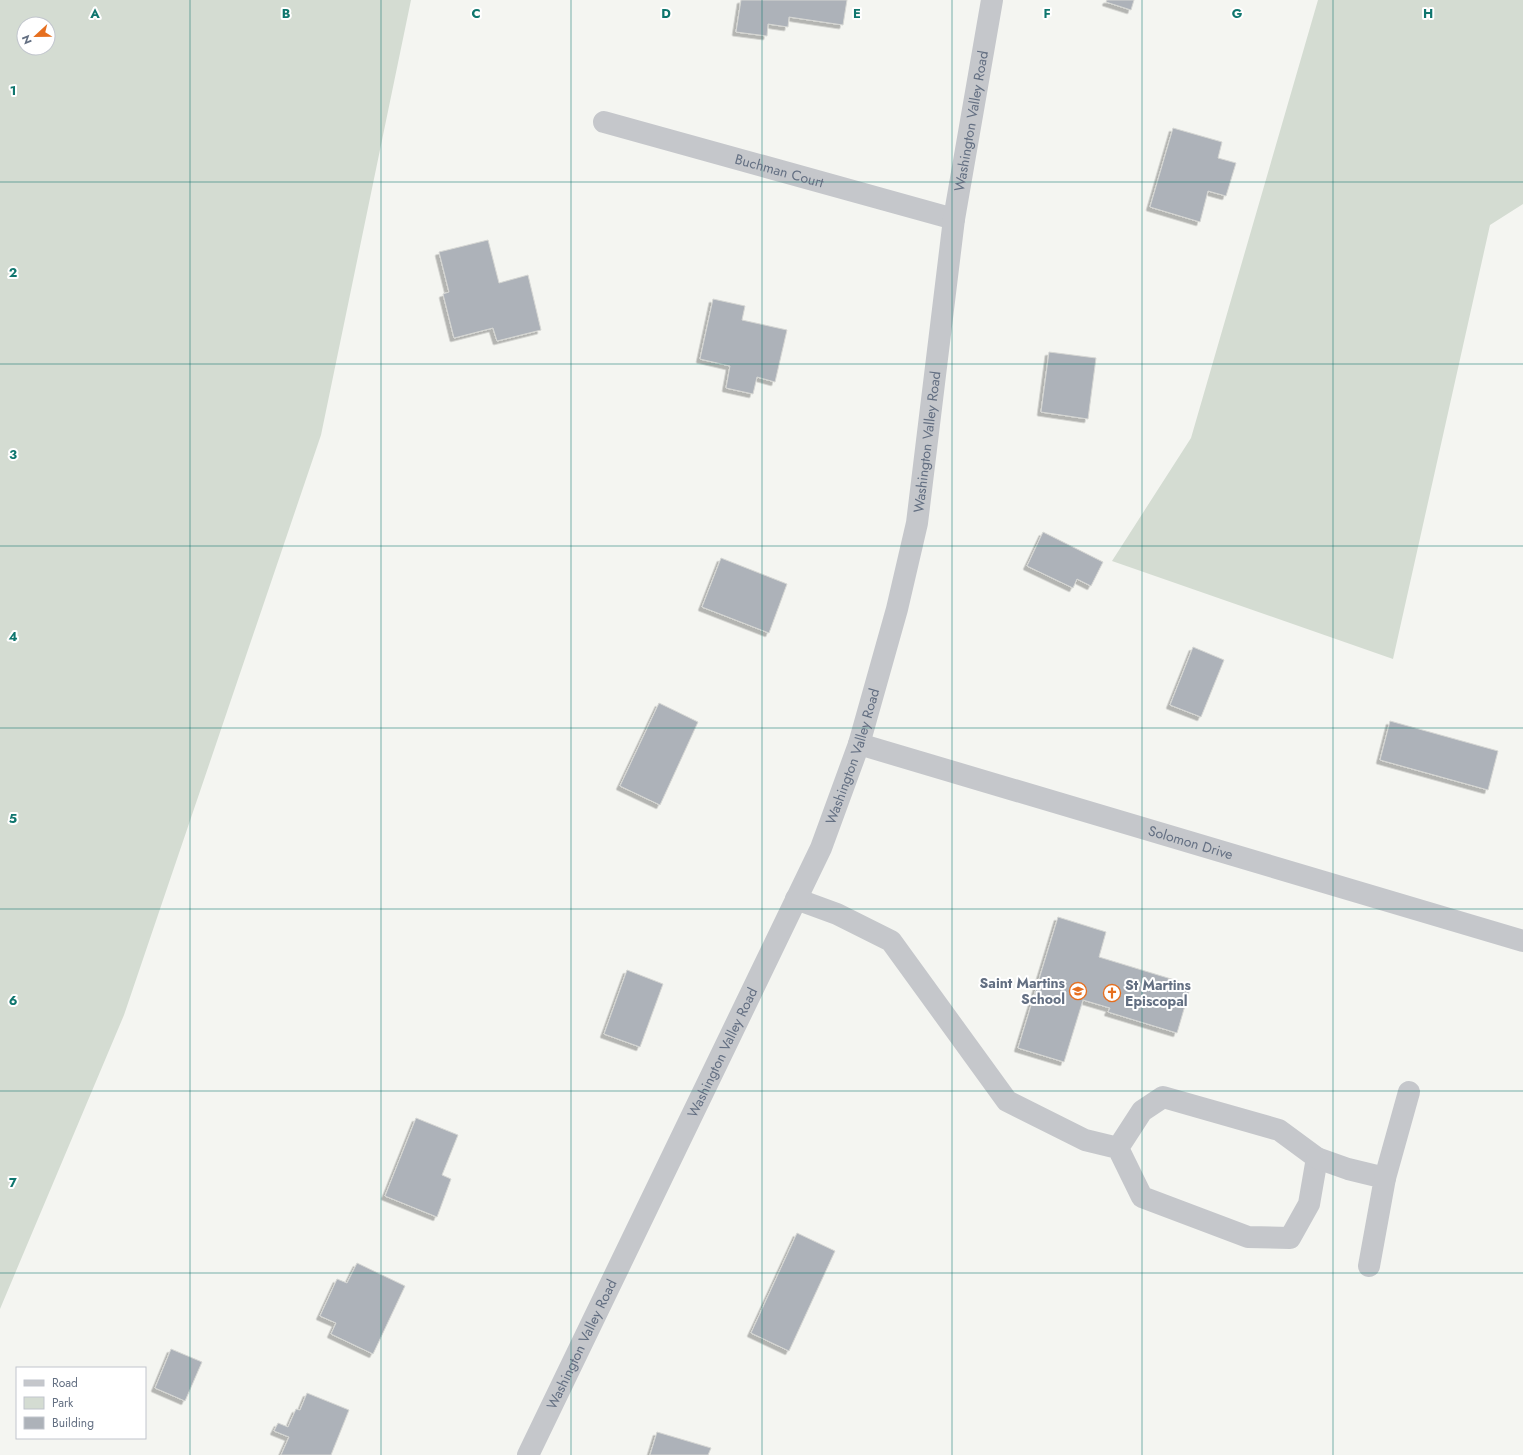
<svg xmlns="http://www.w3.org/2000/svg" width="1523" height="1455" font-family="Jost,sans-serif">
	<defs>
		<filter id="shadow"><feDropShadow dx="-3.5" dy="3.5" stdDeviation="0" flood-color="#0004"/></filter>
	</defs>
	<rect width="100%" height="100%" fill="#f4f5f1"/>
	<g fill="#d4dcd2" fill-rule="evenodd">
		<path d="M 0,0 L 411,0 L 321,435 L 124,1015 L 0,1309 ZM 24,24 L 48,24 L 48,48 L 24,48 Z"/>
		<polygon points="1318,0 1523,0 1523,204 1490,225 1393,659 1112,561 1191,438"/>
	</g>
	<g fill="#adb2b9" stroke="#d5d6d3" filter="url(#shadow)">
		<polygon points="741,0 847,0 843,25 789,17 788,27 768,24 767,36 736,32"/>
		<polygon points="1107,0 1134,0 1131,10 1106,2"/>
		<polygon points="1173,128 1222,142 1218,158 1236,163 1226,196 1208,191 1200,222 1150,207"/>
		<polygon points="488,240 499,283 528,275 541,330 497,341 493,328 454,338 443,294 449,292 439,252"/>
		<polygon points="713,299 745,306 742,320 787,330 775,382 757,377 753,394 726,388 730,366 700,359"/>
		<polygon points="1049,352 1096,358 1088,419 1041,412"/>
		<polygon points="1043,532 1103,562 1091,586 1077,579 1073,588 1027,566"/>
		<polygon points="721,558 787,584 769,633 702,607"/>
		<polygon points="1193,647 1224,660 1201,717 1170,705"/>
		<polygon points="659,703 698,722 660,805 620,786"/>
		<polygon points="1390,721 1498,751 1488,790 1380,760"/>
		<polygon points="1058,917 1106,932 1099,957 1191,985 1177,1033 1108,1012 1110,1008 1083,1000 1064,1062 1018,1048"/>
		<polygon points="627,970 663,984 640,1047 604,1034"/>
		<polygon points="416,1118 458,1135 442,1175 451,1179 437,1217 385,1196"/>
		<polygon points="797,1233 835,1251 789,1351 751,1333"/>
		<polygon points="357,1263 405,1286 373,1354 331,1334 336,1323 320,1316 337,1279 347,1283"/>
		<polygon points="171,1349 202,1362 185,1401 155,1388"/>
		<polygon points="307,1393 349,1410 331,1455 281,1455 289,1437 274,1431 278,1423 288,1427 296,1409 300,1410"/>
		<polygon points="657,1432 711,1448 708,1455 650,1455"/>
	</g>
	<g fill="none" stroke-linecap="round" stroke-linejoin="round">
		<g stroke="#c5c7cb" stroke-width="22">
			<path id="s1" d="M 604,122 L 954,219"/>
			<path id="s2" d="M 859,744 L 1523,941"/>
			<polyline points="796,899 837,914 891,941 1007,1101 1085,1140 1118,1148 1142,1197 1248,1237 1290,1238 1309,1204 1317,1158 1279,1130 1163,1097 1142,1111 1118,1148"/>
			<polyline points="1317,1158 1348,1169 1385,1178 1369,1266"/>
			<polyline points="1385,1178 1409,1092"/>
			<path id="s3" d="M 528,1455 L 821,848 L 859,744 L 897,609 L 917,523 L 954,219 L 992,0"/>
		</g>
	</g>
	<path fill="none" stroke="#0f766e" stroke-width="1" stroke-opacity="0.55" d="M 190,0 L 190,1455M 381,0 L 381,1455M 571,0 L 571,1455M 762,0 L 762,1455M 952,0 L 952,1455M 1142,0 L 1142,1455M 1333,0 L 1333,1455M 0,182 L 1523,182M 0,364 L 1523,364M 0,546 L 1523,546M 0,728 L 1523,728M 0,909 L 1523,909M 0,1091 L 1523,1091M 0,1273 L 1523,1273"/>
	<defs>
		<g id="school-ring" transform="scale(0.9)"><circle r="9.5" fill="#fff" stroke="#e66f1f" stroke-width="1.5"/><path d="M0-5L7-2L0 1L-7-2ZM-4 1L0 2.5L4 1V4Q0 6-4 4Z" fill="#e66f1f"/></g>
		<g id="church-ring" transform="scale(0.9)"><circle r="9.5" fill="#fff" stroke="#e66f1f" stroke-width="1.5"/><path d="M-1.2-6h2.4v3.5h3.3v2.4h-3.3V6h-2.4V-.1h-3.3v-2.4h3.3Z" fill="#e66f1f"/></g>
	</defs>
	<g fill-rule="evenodd">
		<use href="#school-ring" x="1078" y="991"/>
		<use href="#church-ring" x="1112" y="993"/>
	</g>
	<g text-anchor="middle" stroke-width="4" stroke-linejoin="round" paint-order="stroke">
		<g font-size="14" fill="#636f82" stroke="#fff">
			<text dy="5" stroke="none"><textPath href="#s3" startOffset="1419">Washington Valley Road</textPath></text>
			<text dy="5" stroke="none"><textPath href="#s1" startOffset="182">Buchman Court</textPath></text>
			<text dy="5" stroke="none"><textPath href="#s3" startOffset="1095">Washington Valley Road</textPath></text>
			<text dy="5" stroke="none"><textPath href="#s3" startOffset="771">Washington Valley Road</textPath></text>
			<text dy="5" stroke="none"><textPath href="#s2" startOffset="346">Solomon Drive</textPath></text>
			<text dy="5" stroke="none"><textPath href="#s3" startOffset="447">Washington Valley Road</textPath></text>
			<text dy="5" stroke="none"><textPath href="#s3" startOffset="123">Washington Valley Road</textPath></text>
		</g>
		<g font-size="14" font-weight="bold" fill="#636f82" stroke="#fff" text-anchor="end">
			<text x="1065" y="988">Saint Martins<tspan x="1065" dy="16">School</tspan></text>
			<text x="1125" y="990" text-anchor="start">St Martins<tspan x="1125" dy="16">Episcopal</tspan></text>
		</g>
	</g>
	<g font-size="13" text-anchor="middle" font-weight="bold" fill="#0f766e" stroke="#fff" stroke-width="4" stroke-linejoin="round" paint-order="stroke">
		<text x="95" y="18">A</text>
		<text x="286" y="18">B</text>
		<text x="476" y="18">C</text>
		<text x="666" y="18">D</text>
		<text x="857" y="18">E</text>
		<text x="1047" y="18">F</text>
		<text x="1237" y="18">G</text>
		<text x="1428" y="18">H</text>
		<text x="13" y="95">1</text>
		<text x="13" y="277">2</text>
		<text x="13" y="459">3</text>
		<text x="13" y="641">4</text>
		<text x="13" y="823">5</text>
		<text x="13" y="1005">6</text>
		<text x="13" y="1187">7</text>
	</g>
	<rect x="16" y="1367" width="130" height="72" fill="#ffffff" stroke="#c1c5cd"/>
	<rect x="24" y="1380" width="20" height="6" fill="#c5c7cb" stroke="#c1c5cd"/>
	<text x="52" y="1387" font-size="12" fill="#636f82">Road</text>
	<rect x="24" y="1397" width="20" height="12" fill="#d4dcd2" stroke="#c1c5cd"/>
	<text x="52" y="1407" font-size="12" fill="#636f82">Park</text>
	<rect x="24" y="1417" width="20" height="12" fill="#adb2b9" stroke="#c1c5cd"/>
	<text x="52" y="1427" font-size="12" fill="#636f82">Building</text>
	<g transform="translate(36 36) rotate(248)"><circle r="19" fill="#ffffff" stroke="#c1c5cd"/>
	<path d="M0-3L7 15L0 10L-7 15Z" fill="#e66f1f"/>
	<text y="-6" font-size="11" font-weight="bold" text-anchor="middle" fill="#636f82">N</text>
	</g>
</svg>
